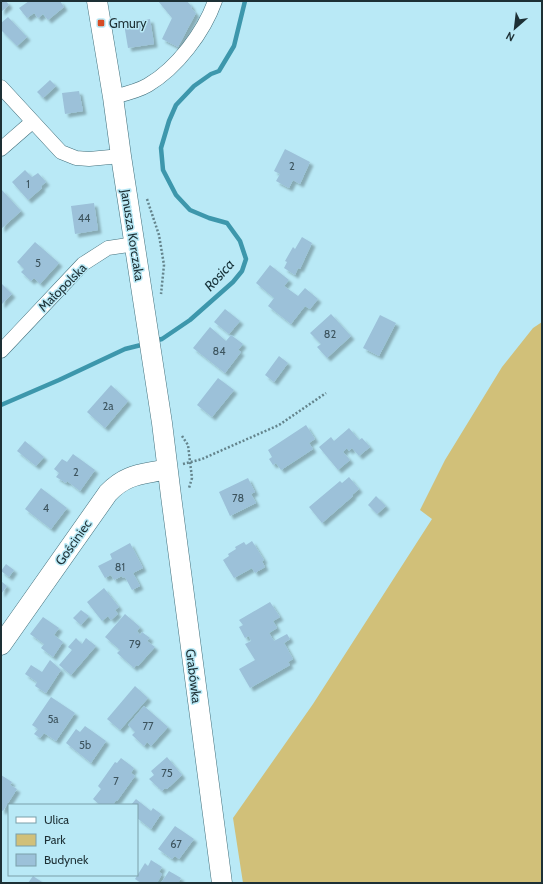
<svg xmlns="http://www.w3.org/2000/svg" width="543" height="884" font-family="Cabin,sans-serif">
	<defs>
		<filter id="shadow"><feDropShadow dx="3.5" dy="3.5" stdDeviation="1" flood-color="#0004"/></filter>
	</defs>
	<rect width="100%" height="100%" fill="#b9e9f6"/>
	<polygon fill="#d1c079" points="542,322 542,883 243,883 233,818 313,704 432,519 420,510 445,460 502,367 533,328"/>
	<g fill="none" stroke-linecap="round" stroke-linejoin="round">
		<g stroke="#3d97ac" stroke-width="4.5">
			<polyline points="154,341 162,339 190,320 233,282 242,271 246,259 240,241 227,223 209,218 190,210 176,195 163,170 161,148 169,121 176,105 194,86 211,74 219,71 234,46 245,1"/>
			<polyline points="1,405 59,380 125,349 145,344"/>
		</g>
	</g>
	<g fill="#9cc1d9" filter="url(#shadow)">
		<polygon points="1,1 6,1 9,5 1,12"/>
		<polygon points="29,1 60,1 64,7 48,20 43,14 38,18 34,13 27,18 19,8"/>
		<polygon points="158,1 187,1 192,7 191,8 196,13 178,47 162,39 172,18"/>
		<polygon points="8,17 27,37 17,46 1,30 1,23"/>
		<polygon points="150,19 154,44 128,48 124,24"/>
		<polygon points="50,80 56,86 43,98 37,92"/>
		<polygon points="79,91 83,111 65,114 62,93"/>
		<polygon points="285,149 310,162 300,184 293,180 289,188 276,181 280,174 274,171"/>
		<polygon points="25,170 32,177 38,173 46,182 41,186 42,188 28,200 12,182"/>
		<polygon points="1,189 21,211 1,229"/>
		<polygon points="94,203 98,230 75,234 71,206"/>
		<polygon points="302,237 312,243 300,269 298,268 295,275 284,268 287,262 285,261 293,247 295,249"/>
		<polygon points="35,242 59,263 40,284 34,278 31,281 21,272 24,269 17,262"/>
		<polygon points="270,265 289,280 284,286 298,296 305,288 318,299 310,309 305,306 291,324 268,306 274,298 256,283"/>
		<polygon points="1,283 12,294 1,305"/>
		<polygon points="225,309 240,321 229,334 214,322"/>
		<polygon points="331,314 351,336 327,358 317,347 321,344 310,333"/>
		<polygon points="380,315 396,323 379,356 363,348"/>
		<polygon points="210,327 226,341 231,335 243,344 238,350 241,352 225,373 193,348"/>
		<polygon points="279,356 288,363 274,382 265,375"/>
		<polygon points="218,378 234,390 212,417 197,405"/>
		<polygon points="111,385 128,401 105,428 87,412"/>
		<polygon points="306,425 315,439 309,443 313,449 281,470 276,463 273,465 269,459 272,457 268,450"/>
		<polygon points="349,428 359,440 362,438 370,447 359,456 352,448 349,451 347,448 343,452 350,460 338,470 319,447 331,437 334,441"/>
		<polygon points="25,441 44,457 36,466 17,451"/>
		<polygon points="73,454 95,470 80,491 67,481 66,483 56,477 59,473 54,469 62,459 67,462"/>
		<polygon points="349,477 359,489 352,495 353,496 322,523 309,507 340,481 342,483"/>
		<polygon points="248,478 255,492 251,494 256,503 230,516 219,492"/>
		<polygon points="41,488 67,508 51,529 25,509"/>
		<polygon points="376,496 386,506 377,514 368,505"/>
		<polygon points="252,541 264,560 262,561 265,567 255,573 252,568 234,578 223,560 229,556 228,554 236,549 235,547 244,542 246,545"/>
		<polygon points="130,543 143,568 133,573 140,586 132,590 125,577 123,578 122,576 114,580 111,575 105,578 98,566 112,559 110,554"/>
		<polygon points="6,564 14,570 9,577 1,571"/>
		<polygon points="1,581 7,586 1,594"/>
		<polygon points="104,588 119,607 115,610 118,614 111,620 108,616 102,621 87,602"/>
		<polygon points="270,602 280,617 273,621 277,628 269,633 274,641 287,634 290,639 284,643 293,659 288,662 290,665 250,688 239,669 255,660 245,644 251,641 249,636 245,638 239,627 243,625 239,620"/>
		<polygon points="81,610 89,616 81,625 73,618"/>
		<polygon points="125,614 140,627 137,631 140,635 142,632 150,638 147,641 155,647 138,666 136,665 134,668 117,653 120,650 105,637"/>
		<polygon points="43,617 59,628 54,635 63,642 53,657 41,648 44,644 30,634"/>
		<polygon points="76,638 82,644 86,638 96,646 71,675 59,665 72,650 68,647"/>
		<polygon points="50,660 61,670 46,693 35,686 37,682 25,674 31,665 42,672"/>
		<polygon points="135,686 148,698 120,730 107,719"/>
		<polygon points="51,697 75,713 56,741 44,733 40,738 34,734 38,729 32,725"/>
		<polygon points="144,706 168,727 151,746 147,742 144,746 132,735 135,732 128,725"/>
		<polygon points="85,726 106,741 91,763 66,743 76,729 80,732"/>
		<polygon points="167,757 182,775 167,789 165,788 162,791 149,779 154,775 151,771"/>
		<polygon points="121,758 134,768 131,773 135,776 117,801 116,800 113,805 100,805 93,799 101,789 98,786 115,762 117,763"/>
		<polygon points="1,775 12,782 10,785 17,789 3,811 1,810"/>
		<polygon points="136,799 151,811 153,808 161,814 151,829 137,818 137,805 131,805"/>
		<polygon points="175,826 194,839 179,859 175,856 172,859 158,849"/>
		<polygon points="151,860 162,867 159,872 162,874 157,883 141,883 135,879 145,863 148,866"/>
		<polygon points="169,871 181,878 178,883 161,883"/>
		<polygon points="33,876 42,882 41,883 28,883"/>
	</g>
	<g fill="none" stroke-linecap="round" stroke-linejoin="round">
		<g stroke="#43707c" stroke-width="15">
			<g id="street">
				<polyline points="1,87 61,152 76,158 89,159 121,156"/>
				<path d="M 113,97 C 125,94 138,91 148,85 C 177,68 204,32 215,1"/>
				<polyline points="1,149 32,122"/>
				<polyline points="1,351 83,264 108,248 135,244"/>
			</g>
		</g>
		<g stroke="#43707c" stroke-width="21">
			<g id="secondary">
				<polyline points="97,1 113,97 121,156 162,423 171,496 222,883"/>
				<path d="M 1,645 L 108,493 C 127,473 142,475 167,469"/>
			</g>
		</g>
		<g stroke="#64848c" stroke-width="2.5" stroke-dasharray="2 2" stroke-linecap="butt">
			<polyline points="147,199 159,235 164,265 161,294"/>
			<polyline points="182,436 188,445 192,478 189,488"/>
			<polyline points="183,464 202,459 279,425 326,393"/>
		</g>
		<use href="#street" stroke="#fff" stroke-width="14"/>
		<use href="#secondary" stroke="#fff" stroke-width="20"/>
	</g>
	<rect fill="#d54c25" stroke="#b9e9f6" stroke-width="1.5" x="97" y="19" width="8" height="8" rx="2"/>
	<g text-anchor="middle" stroke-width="3" stroke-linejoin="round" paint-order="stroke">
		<g font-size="11" fill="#3d545e">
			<text x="292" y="170">2</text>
			<text x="28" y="188">1</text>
			<text x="84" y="222">44</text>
			<text x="38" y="267">5</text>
			<text x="330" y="338">82</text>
			<text x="219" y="355">84</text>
			<text x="108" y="410">2a</text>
			<text x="76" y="476">2</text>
			<text x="238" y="502">78</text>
			<text x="46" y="512">4</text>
			<text x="120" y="571">81</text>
			<text x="135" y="648">79</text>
			<text x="53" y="723">5a</text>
			<text x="148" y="730">77</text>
			<text x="85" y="749">5b</text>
			<text x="167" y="777">75</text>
			<text x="116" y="785">7</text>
			<text x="176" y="848">67</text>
		</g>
		<g font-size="13" fill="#1d3035" stroke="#b9e9f6" text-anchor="start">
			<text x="109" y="28">Gmury</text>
		</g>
		<g font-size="13" fill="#1d3035" stroke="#b9e9f6">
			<text transform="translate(133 235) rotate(81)" y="5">Janusza Korczaka</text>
			<text transform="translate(62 287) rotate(-45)" y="5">Małopolska</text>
			<text transform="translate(73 542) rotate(-55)" y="5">Gościniec</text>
			<text transform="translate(194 676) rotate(83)" y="5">Grabówka</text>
		</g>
		<g font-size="14" font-style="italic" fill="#18333a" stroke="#b9e9f6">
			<text transform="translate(219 275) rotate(-48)" y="5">Rosica</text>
		</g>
	</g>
	<rect width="543" height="884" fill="none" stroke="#1d3035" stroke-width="4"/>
	<rect x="8" y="804" width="130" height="72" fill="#b9e9f6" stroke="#7b9fa9"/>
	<rect x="16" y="817" width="20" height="6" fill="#ffffff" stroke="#7b9fa9"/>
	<text x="44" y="824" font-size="12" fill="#1d3035">Ulica</text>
	<rect x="16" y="834" width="20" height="12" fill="#d1c079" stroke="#7b9fa9"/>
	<text x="44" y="844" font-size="12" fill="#1d3035">Park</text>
	<rect x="16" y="854" width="20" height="12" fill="#9cc1d9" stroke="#7b9fa9"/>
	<text x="44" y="864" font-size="12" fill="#1d3035">Budynek</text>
	<g transform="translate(515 28) rotate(208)" stroke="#b9e9f6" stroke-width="3" paint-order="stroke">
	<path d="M0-3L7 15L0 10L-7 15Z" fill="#1d3035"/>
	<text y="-6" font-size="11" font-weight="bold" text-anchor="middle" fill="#1d3035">N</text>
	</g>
</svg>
